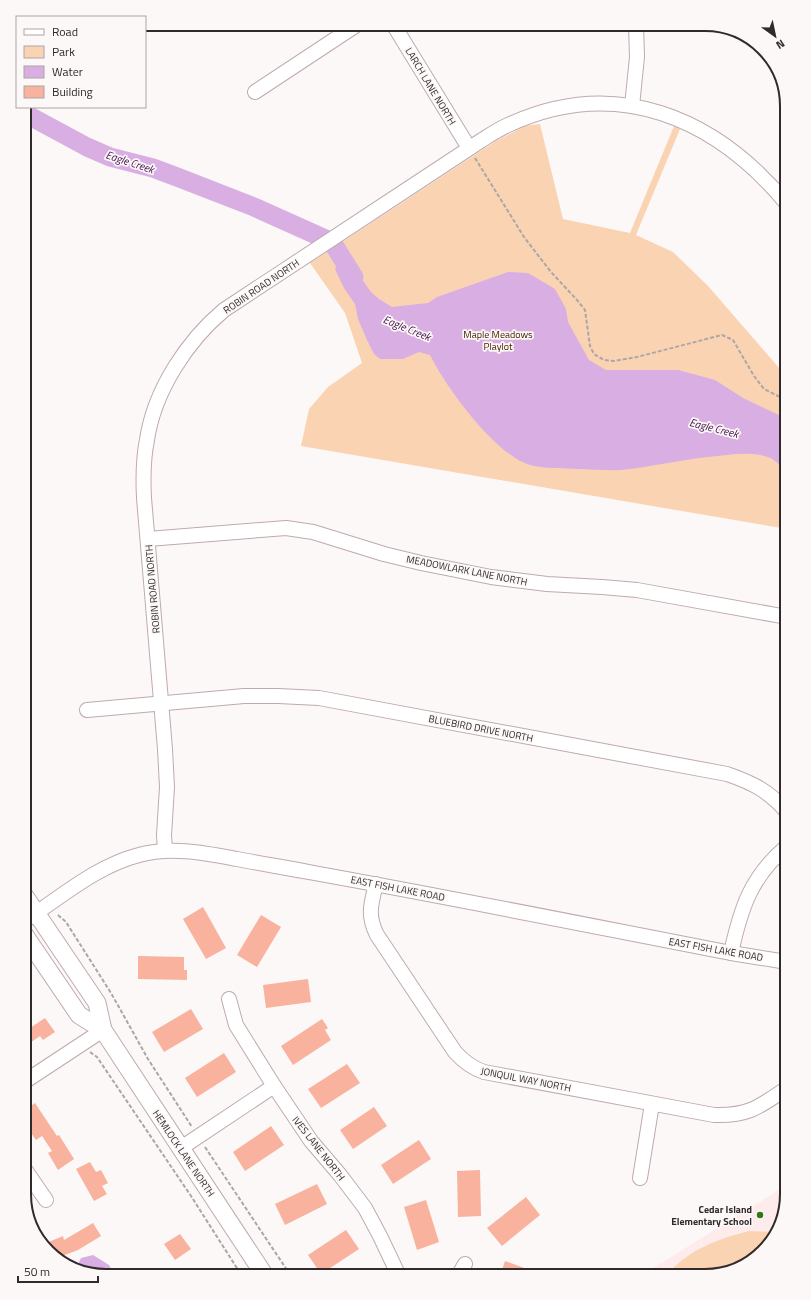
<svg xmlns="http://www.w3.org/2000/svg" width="811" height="1300" font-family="'Titillium Web',sans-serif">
	<rect width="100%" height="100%" fill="#fcf8f8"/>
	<polygon fill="#feeced" points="787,1185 787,1194 776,1235 742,1267 705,1276 640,1276"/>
	<g fill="#fad3b3">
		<polygon points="540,124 563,219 630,233 674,126 680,129 636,235 673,252 708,286 787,377 787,529 301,446 309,409 328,387 362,363 345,313 310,263 496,141 525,126"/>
		<path d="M 749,1231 L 777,1232 L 776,1235 L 742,1267 L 705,1276 L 666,1276 C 687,1250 718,1239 749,1231 Z"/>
	</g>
	<g fill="#d9aee3">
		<path d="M 341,256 L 353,261 L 361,278 L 371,292 L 379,299 L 392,307 L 428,303 L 437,297 L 508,272 L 528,273 L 555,289 L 566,309 L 568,322 L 589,360 L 606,370 L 678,370 L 715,380 L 743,398 L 783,417 L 787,426 L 787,472 C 782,468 775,459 768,457 C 749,451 728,455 708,457 C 679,460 650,467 621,470 C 607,471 592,469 578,469 C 562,468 546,469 530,465 C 496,456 445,386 430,355 L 419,352 L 403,359 L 380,359 L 374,354 L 367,340 L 358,319 L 355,304 L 344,288 L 335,269 Z"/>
		<polygon points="93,1255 109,1265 115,1276 101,1276 76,1268 81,1258"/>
	</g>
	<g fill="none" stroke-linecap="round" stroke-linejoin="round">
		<polyline stroke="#d9aee3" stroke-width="19" points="24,113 87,147 110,157 153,168 177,177 254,207 332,242 354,277"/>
	</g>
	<g fill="#f8b29e">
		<polygon points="203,907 226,948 206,959 183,919"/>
		<polygon points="261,915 281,927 257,967 237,955"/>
		<polygon points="138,956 184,957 184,970 187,970 187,980 138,979"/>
		<polygon points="308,979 311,1002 266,1008 263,985"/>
		<polygon points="191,1009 203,1029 164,1052 152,1032"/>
		<polygon points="45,1018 55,1032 43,1040 40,1036 24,1047 24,1032"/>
		<polygon points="322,1019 328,1028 325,1030 331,1040 293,1065 281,1046"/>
		<polygon points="224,1053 236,1072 197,1097 185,1078"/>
		<polygon points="347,1064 360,1083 321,1108 308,1089"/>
		<polygon points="35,1103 57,1136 59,1135 74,1159 58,1170 48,1153 52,1151 42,1136 36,1140 24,1123 24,1111"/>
		<polygon points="374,1107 387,1126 353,1149 340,1130"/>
		<polygon points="271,1126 284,1145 245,1171 233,1152"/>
		<polygon points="419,1140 431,1159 393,1184 381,1165"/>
		<polygon points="90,1162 96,1172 101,1170 108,1183 102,1186 107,1194 94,1201 76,1169"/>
		<polygon points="480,1170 481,1216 458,1217 457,1171"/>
		<polygon points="317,1184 327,1204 285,1225 275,1204"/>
		<polygon points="526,1197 540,1215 502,1246 487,1228"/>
		<polygon points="426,1200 439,1242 417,1250 404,1207"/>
		<polygon points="93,1223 101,1236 78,1250 57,1258 44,1244 63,1236 64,1240"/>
		<polygon points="346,1230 359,1249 321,1274 308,1255"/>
		<polygon points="180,1234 191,1249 175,1260 164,1244"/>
		<polygon points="505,1261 543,1275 543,1276 500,1276"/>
	</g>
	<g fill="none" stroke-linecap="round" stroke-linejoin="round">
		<g stroke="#bfaaad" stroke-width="16">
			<g id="minor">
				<polyline points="393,24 469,148"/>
				<polyline points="255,92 358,24"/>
				<polyline points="632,106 637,57 636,24"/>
				<polyline points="148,539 286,528 313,532 384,554 421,563 491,577 547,584 602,587 637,590 787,617"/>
				<path d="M 87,710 L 244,696 L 278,696 L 319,698 L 727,774 C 753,783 769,791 787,812"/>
				<path d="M 165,850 L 164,835 L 167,787 L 165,749 L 144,498 C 143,478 143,459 147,440 C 154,391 187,341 224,310 L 482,140 C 490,135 499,129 508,125 C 616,75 715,117 787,204"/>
				<path d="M 376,884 C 371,904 367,915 377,935 L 455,1052 C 464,1062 472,1068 484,1072 L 714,1115 C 749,1116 759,1107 787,1088"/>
				<path d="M 24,921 C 60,898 96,866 139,855 C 171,846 205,853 237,859 C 263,864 288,868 314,873 C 453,898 592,926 731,953 L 787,962"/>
				<path d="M 731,953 C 741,907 751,877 787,846"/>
				<polyline points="229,999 236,1025 274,1086 311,1141 340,1175 365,1208 380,1236 399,1276"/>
				<polyline points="24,1082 103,1030"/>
				<polyline points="181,1148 274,1086"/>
				<polyline points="24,1168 46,1200"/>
				<polyline points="640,1178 652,1104"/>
				<polyline points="458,1276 465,1264"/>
			</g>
		</g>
		<g stroke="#bfaaad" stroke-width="19">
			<g id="major">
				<polyline points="24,895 97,1003 103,1030 265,1276"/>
				<polyline points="24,934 79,1015 103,1030"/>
			</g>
		</g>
		<g stroke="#aca7a7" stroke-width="2" stroke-dasharray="4 2" stroke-linecap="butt">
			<polyline points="475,158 524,237 551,272 577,300 585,310 590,346 594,354 604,360 614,361 637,357 722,335 733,340 754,376 764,389 778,396 787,398"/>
			<polyline points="24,873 31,883"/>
			<polyline points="58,915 66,922 111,993 148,1059 192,1127"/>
			<polyline points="90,1052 97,1057 191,1196 242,1276"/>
			<polyline points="205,1147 291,1276"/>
		</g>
		<use href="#minor" stroke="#fff" stroke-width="14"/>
		<use href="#major" stroke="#fff" stroke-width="17"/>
	</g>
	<circle fill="#357613" stroke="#fcf8f8" stroke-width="1.5" cx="760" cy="1215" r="4"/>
	<g text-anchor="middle" stroke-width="3.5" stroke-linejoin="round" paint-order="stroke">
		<g font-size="10" fill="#31292a" stroke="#fcf8f8">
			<text transform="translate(431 86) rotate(59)" y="4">LARCH LANE NORTH</text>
			<text transform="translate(261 286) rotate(-34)" y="4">ROBIN ROAD NORTH</text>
			<text transform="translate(467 570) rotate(11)" y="4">MEADOWLARK LANE NORTH</text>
			<text transform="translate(152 589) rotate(-95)" y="4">ROBIN ROAD NORTH</text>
			<text transform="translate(481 728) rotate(11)" y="4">BLUEBIRD DRIVE NORTH</text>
			<text transform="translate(398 888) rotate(11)" y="4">EAST FISH LAKE ROAD</text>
			<text transform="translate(716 949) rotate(10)" y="4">EAST FISH LAKE ROAD</text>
			<text transform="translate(526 1079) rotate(11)" y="4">JONQUIL WAY NORTH</text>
			<text transform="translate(319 1148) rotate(52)" y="4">IVES LANE NORTH</text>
			<text transform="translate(184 1153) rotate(56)" y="4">HEMLOCK LANE NORTH</text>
		</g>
		<g font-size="10" fill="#420" stroke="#fcf8f8">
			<text x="498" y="338">Maple Meadows<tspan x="498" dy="12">Playlot</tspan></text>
		</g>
		<g font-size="10" font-weight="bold" fill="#31292a" stroke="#fcf8f8" text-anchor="end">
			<text x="752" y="1213">Cedar Island<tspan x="752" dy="12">Elementary School</tspan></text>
		</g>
		<g font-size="11" font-style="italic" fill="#440f4f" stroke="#fcf8f8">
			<text transform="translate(130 162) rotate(18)" y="4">Eagle Creek</text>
			<text transform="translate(407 328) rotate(22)" y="4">Eagle Creek</text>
			<text transform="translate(714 428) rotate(14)" y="4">Eagle Creek</text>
		</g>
	</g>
	<path d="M0 0H811V1300H0ZM106 31H705A75 75 0 0 1 780 106V1194A75 75 0 0 1 705 1269H106A75 75 0 0 1 31 1194V106A75 75 0 0 1 106 31Z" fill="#fcf8f8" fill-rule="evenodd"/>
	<path fill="none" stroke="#31292a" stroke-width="2" d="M106 31H705A75 75 0 0 1 780 106V1194A75 75 0 0 1 705 1269H106A75 75 0 0 1 31 1194V106A75 75 0 0 1 106 31Z"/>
	<rect x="16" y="16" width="130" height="92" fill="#fcf8f8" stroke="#aba5a6"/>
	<rect x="24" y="29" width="20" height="6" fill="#ffffff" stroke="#aba5a6"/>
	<text x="52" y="36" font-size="12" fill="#31292a">Road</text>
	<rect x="24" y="46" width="20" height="12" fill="#fad3b3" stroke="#aba5a6"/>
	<text x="52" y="56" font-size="12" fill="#31292a">Park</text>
	<rect x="24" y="66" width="20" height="12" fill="#d9aee3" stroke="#aba5a6"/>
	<text x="52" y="76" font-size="12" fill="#31292a">Water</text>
	<rect x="24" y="86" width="20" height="12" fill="#f8b29e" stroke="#aba5a6"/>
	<text x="52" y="96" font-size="12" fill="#31292a">Building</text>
	<g transform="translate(775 36) rotate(147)" stroke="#fcf8f8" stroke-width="3" paint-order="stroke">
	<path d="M0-3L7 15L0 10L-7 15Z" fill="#31292a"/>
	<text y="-6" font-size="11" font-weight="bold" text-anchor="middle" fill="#31292a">N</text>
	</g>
	<path d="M18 1276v6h80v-6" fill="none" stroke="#31292a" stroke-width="2"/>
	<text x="24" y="1276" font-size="12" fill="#31292a" stroke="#fcf8f8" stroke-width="3" paint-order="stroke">50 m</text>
</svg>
